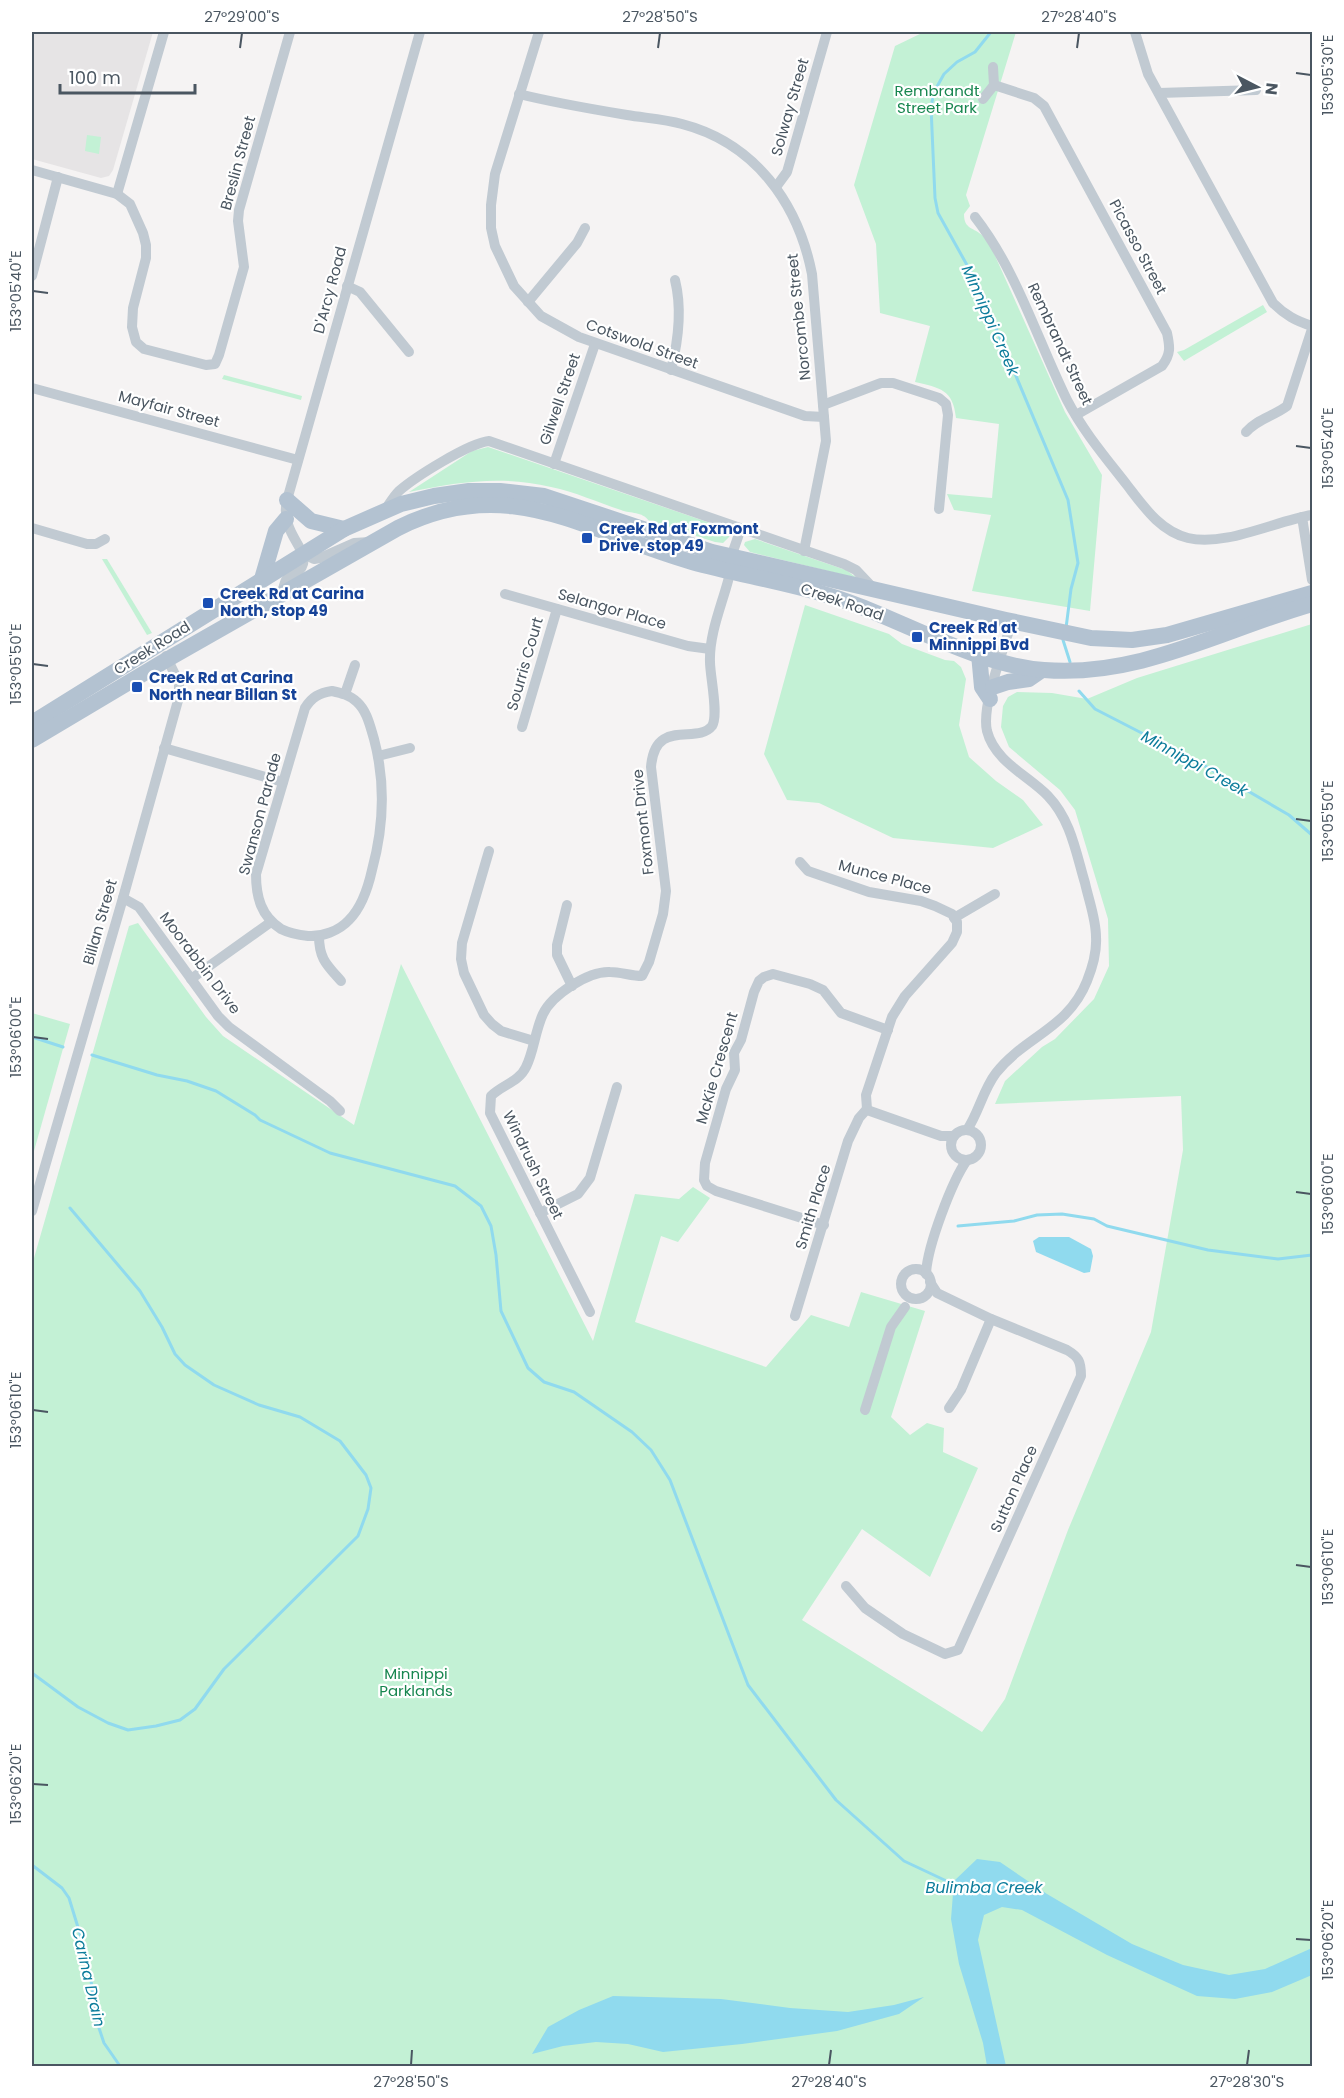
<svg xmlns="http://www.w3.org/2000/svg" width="1344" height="2098" font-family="Poppins,sans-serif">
	<rect width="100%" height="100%" fill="#f5f3f3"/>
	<polygon fill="#e6e4e5" points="32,32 153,32 113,170 109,176 101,178 32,159"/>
	<g fill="#c3f1d5">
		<path d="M 924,32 L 1016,32 L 966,195 L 970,206 L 964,214 C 964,230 974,227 983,236 C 987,240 989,245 992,249 L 1065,412 L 1102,475 L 1090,611 L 972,591 L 991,515 L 954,510 L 947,494 L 992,498 L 999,424 L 956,418 C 953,389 940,388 915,382 L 930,326 L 880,313 L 876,244 L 854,185 L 895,46 Z"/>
		<polygon points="87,135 101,137 99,154 85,151"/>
		<polygon points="1263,305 1267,312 1184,361 1177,352 1184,350"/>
		<polygon points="224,375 302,396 301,400 222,379"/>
		<path d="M 488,447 L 728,529 L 730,532 L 730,536 L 723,543 L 715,542 L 649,521 C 642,511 631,514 621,510 C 597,502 575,492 551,487 C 502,475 457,482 409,492 L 472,451 Z"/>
		<polygon points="755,539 846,570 857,578 750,552 744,545 745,542"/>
		<polygon points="102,559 107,559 152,633 147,635"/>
		<polygon points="805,605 889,634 902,644 945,660 954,661 961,667 966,679 959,725 969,757 996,781 1023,800 1043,825 993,848 893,838 819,803 787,800 764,754"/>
		<polygon points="1312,624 1312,2066 32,2066 32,1265 129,926 138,923 206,1017 223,1036 354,1125 401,964 593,1341 635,1194 679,1199 693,1187 710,1198 678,1242 661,1236 635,1322 766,1367 811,1315 849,1327 861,1292 925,1311 891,1417 910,1435 927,1423 944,1428 943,1452 978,1468 930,1577 862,1529 802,1620 982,1732 1005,1699 1068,1530 1151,1332 1183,1150 1181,1096 995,1104 1005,1081 1042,1047 1055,1039 1094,999 1109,966 1108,919 1075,810 1060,790 1009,747 1001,727 1003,706 1008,697 1017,692 1052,693 1087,699 1137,678"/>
		<polygon points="32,1013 70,1024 32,1158"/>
	</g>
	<g fill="#90daee">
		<polygon points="1039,1237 1069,1237 1091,1249 1093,1256 1090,1272 1084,1273 1036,1252 1033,1241"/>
		<polygon points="977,1859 1000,1862 1047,1894 1132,1944 1183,1965 1229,1975 1265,1969 1312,1948 1312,1975 1272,1992 1235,1999 1197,1996 1107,1955 1022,1910 1002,1907 984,1915 978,1940 1006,2066 987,2066 983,2043 959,1964 951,1919 954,1881"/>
		<polygon points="613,1996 721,1999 790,2008 848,2012 894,2005 924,1997 899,2014 837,2031 742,2044 663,2052 628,2044 596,2042 563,2046 532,2054 548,2027 579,2010"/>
	</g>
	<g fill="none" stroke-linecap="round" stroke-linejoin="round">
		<g stroke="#90daee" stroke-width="3">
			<polyline points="991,32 975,52 957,62 944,74 934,92 931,107 935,198 938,213 977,283 1068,500 1078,563 1071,589 1066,628"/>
			<polyline points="1063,640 1070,662"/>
			<polyline points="1079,691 1095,709 1198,762 1289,815 1312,835"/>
			<polyline points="32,1037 63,1047"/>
			<polyline points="92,1055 157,1075 187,1081 216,1091 255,1115 260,1120 330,1153 455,1186 481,1206 491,1226 496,1255 501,1311 528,1368 544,1382 574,1392 632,1432 651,1450 670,1480 748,1685 836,1800 904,1861 955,1885"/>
			<polyline points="958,1226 1014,1221 1037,1215 1062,1214 1094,1219 1107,1226 1208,1250 1278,1259 1312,1255"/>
			<polyline points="32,1673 78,1707 108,1723 128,1730 156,1726 180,1720 195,1709 224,1669 358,1536 368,1509 371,1488 366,1475 340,1441 300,1417 259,1405 214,1385 185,1365 175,1354 162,1327 140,1291 70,1208"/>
			<polyline points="32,1865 62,1888 69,1898 88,1960 97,2022 104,2043 120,2066"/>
		</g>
		<g stroke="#c1cad2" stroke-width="10">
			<polyline points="539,32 495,174 491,205 491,228 495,246 514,286 541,316 579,337 805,416 824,417"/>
			<path d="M 1135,32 L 1148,74 L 1273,303 C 1285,315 1296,321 1312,326"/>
			<path d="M 994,85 L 1034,98 L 1044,106 L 1167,333 C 1170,347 1171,354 1162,366 L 1076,415"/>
			<polyline points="1159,93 1256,90"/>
			<path d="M 519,94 C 555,103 591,109 627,115 C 645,118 664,119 682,124 C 755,143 798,203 812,274 L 826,441 L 804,551"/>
			<polyline points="983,99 994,85 993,67"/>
			<polyline points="32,170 117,194 130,204 143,233 146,245 146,258 133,308 132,327 136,342 144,349 206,365 215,364 219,355 244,267 238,221 239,210 290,32"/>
			<polyline points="776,187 787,172 827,32"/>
			<polyline points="117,194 164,32"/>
			<path d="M 975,217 C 1017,271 1037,339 1067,400 C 1083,431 1106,458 1127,485 C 1144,507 1160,531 1188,538 C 1225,547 1275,521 1312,515"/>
			<polyline points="32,276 58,177"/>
			<polyline points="347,286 360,292 409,352"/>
			<polyline points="528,302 577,243 585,228"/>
			<path d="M 671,370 C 678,342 682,308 675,280"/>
			<polyline points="32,388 298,460"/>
			<polyline points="823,405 881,383 893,383 939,398 946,404 948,415 939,509"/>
			<path d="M 1246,432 C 1257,419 1274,416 1287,406 L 1312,329"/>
			<polyline points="554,464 595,344"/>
			<path d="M 385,510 C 390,503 393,497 399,491 C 415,477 469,443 489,441 L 844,564 L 856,570 L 874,589"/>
			<polyline points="1302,517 1312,580"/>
			<polyline points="32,528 87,544 96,544 105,539"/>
			<polyline points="303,554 314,559 320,558 354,543 370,542"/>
			<path d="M 282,594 C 283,590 284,584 286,580 C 291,574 301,573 303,564 C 307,546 280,533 287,500 L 420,32"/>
			<polyline points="505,594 688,646 710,649"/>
			<path d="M 332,691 C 341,693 350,695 357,702 C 367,711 370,726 374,739 C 386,784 384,826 372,870 C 368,888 362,907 349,920 C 339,931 322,937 308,936 C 299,935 289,933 281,929 C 261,916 256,897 256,874 L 305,708 C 312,697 319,693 332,691 Z"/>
			<polyline points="345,694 355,665"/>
			<polyline points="522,727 557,609"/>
			<polyline points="164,748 283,782"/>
			<polyline points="378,756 410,748"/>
			<polyline points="489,851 462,943 461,959 464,973 484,1015 492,1024 501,1031 534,1041"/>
			<polyline points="800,862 808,871 869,892 921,901 935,906 952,914 957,922 957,932 952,943 905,996 892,1017 866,1095 867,1109 870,1111 941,1136 954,1136"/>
			<polyline points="123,898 139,907 218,1016 229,1027 330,1101 340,1111"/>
			<polyline points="567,905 557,945 557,955 572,986"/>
			<polyline points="954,918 995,894"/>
			<path d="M 319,936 C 319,959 327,965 341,981"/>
			<polyline points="191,979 271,922"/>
			<path d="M 967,1130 C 979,1112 983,1090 996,1073 C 1025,1036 1068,1029 1087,981 C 1093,966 1097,952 1096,937 C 1096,919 1089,901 1085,883 C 1076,853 1071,820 1048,796 C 1029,776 995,762 987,731 C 981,705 1004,649 1012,621"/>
			<circle cx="966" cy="1145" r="15"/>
			<polyline points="32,1211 123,898 179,697 179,683 166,656"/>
			<polyline points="540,1213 578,1194 590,1178 617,1087"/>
			<polyline points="824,1225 716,1191 707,1186 704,1180 705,1163 726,1089 735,1070 734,1053 741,1040 754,992 759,981 764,977 773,974 810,984 823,990 841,1013 888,1030"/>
			<circle cx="916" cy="1284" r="15"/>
			<path d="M 926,1274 C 927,1247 952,1181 967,1160"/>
			<path d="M 590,1312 L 490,1113 L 491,1096 C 502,1085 519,1082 526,1067 C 534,1051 535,1031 543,1014 C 552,995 588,971 610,972 C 621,972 631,976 642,976 L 649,962 L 663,914 L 666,891 L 651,767 C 655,717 697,745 712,726 C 719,715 710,676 710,662 C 709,635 721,607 728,581 C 730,573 730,563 732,554 C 735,546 738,537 741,528"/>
			<polyline points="795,1316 848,1141 859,1118 867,1109"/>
			<polyline points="949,1408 961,1390 991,1319"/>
			<polyline points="865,1410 891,1327 905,1307"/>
			<path d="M 846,1586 L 865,1608 L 903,1634 L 945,1654 L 958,1650 L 1081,1376 C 1081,1362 1079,1357 1067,1350 L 991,1319 L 937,1293 L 930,1282"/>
		</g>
		<g stroke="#b3c2d1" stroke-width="16">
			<polyline points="287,500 311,521 344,529"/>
			<polyline points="262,579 276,531 286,519"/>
			<polyline points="979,654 982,687 990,699"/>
			<polyline points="993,687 1008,682 1029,679 1042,670"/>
			<polyline points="32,723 344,529 401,504 434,496 469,491 500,491 544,496 712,552 1006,620 1091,638 1132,640 1167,635 1312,593"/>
			<path d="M 32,740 L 168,659 L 398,528 C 509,472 586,532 692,562 C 747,577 805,585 859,606 C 916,628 984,666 1044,670 C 1139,678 1224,629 1312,604"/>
		</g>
	</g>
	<path fill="none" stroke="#4a5661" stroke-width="2" d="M 240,48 L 242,33M 658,48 L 660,33M 1077,48 L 1079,33M 1296,73 L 1311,75M 33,291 L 48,293M 1296,446 L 1311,448M 33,664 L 48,666M 1296,819 L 1311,821M 33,1037 L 48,1039M 1296,1192 L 1311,1194M 33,1410 L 48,1412M 1296,1565 L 1311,1567M 33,1784 L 48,1785M 1296,1939 L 1311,1940M 411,2065 L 412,2050M 829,2065 L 831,2050M 1247,2065 L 1249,2050"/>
	<g fill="#1a4fb4" stroke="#fff" stroke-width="2">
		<rect x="581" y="532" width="12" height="12" rx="3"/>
		<rect x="202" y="597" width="12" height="12" rx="3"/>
		<rect x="911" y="631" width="12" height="12" rx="3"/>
		<rect x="131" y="681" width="12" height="12" rx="3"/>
	</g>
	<g text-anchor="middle" stroke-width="4.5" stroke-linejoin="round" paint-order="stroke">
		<g font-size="15" fill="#17864f" stroke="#fff">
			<text x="937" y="96">Rembrandt<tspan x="937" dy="17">Street Park</tspan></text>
			<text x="416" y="1679">Minnippi<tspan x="416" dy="17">Parklands</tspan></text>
		</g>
		<g font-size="15" fill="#4a5661" stroke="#fff">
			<text transform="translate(790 107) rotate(-74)" y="5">Solway Street</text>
			<text transform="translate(238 163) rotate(-75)" y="5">Breslin Street</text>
			<text transform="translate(1138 247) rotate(62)" y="5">Picasso Street</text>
			<text transform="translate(330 290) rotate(-75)" y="5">D'Arcy Road</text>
			<text transform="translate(799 317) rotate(-96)" y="5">Norcombe Street</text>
			<text transform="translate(642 344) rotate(20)" y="5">Cotswold Street</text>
			<text transform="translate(1060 344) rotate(65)" y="5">Rembrandt Street</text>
			<text transform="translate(560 399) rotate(-71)" y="5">Gilwell Street</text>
			<text transform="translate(169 409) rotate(15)" y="5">Mayfair Street</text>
			<text transform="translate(842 602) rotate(19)" y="5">Creek Road</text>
			<text transform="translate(612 609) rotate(16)" y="5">Selangor Place</text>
			<text transform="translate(152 648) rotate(-32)" y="5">Creek Road</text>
			<text transform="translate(525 664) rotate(-74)" y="5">Sourris Court</text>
			<text transform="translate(260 814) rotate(-75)" y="5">Swanson Parade</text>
			<text transform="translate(643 822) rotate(-96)" y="5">Foxmont Drive</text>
			<text transform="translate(885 877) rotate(15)" y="5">Munce Place</text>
			<text transform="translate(100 922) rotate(-74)" y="5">Billan Street</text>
			<text transform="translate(200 963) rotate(53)" y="5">Moorabbin Drive</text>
			<text transform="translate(717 1068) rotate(-74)" y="5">McKie Crescent</text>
			<text transform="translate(533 1165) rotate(64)" y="5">Windrush Street</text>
			<text transform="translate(813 1207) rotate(-73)" y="5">Smith Place</text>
			<text transform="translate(1014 1489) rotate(-66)" y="5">Sutton Place</text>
		</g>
		<g font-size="15" font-weight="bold" fill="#164399" stroke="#fff" text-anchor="start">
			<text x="599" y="534">Creek Rd at Foxmont<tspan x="599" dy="17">Drive, stop 49</tspan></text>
			<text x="220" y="599">Creek Rd at Carina<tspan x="220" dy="17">North, stop 49</tspan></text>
			<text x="929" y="633">Creek Rd at<tspan x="929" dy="17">Minnippi Bvd</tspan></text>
			<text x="149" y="683">Creek Rd at Carina<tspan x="149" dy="17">North near Billan St</tspan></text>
		</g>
		<g font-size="16" font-style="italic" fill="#0c7c9b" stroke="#fff">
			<text transform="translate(991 320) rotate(66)" y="6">Minnippi Creek</text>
			<text transform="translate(1195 763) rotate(29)" y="6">Minnippi Creek</text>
			<text x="984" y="1893">Bulimba Creek</text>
			<text transform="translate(89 1977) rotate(77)" y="6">Carina Drain</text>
		</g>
	</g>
	<rect width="1344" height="2098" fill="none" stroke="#ffffff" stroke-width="66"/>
	<g transform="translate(1257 87) rotate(97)" stroke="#ffffff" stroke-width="4.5" paint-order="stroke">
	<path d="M0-4.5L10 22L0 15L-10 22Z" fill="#4a5661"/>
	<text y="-9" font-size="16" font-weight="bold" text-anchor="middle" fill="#4a5661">N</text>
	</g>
	<path d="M60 84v9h135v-9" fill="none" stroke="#4a5661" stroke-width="3"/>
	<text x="69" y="84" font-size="18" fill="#4a5661" stroke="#ffffff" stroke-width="4.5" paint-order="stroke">100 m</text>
	<rect x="33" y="33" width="1278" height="2032" fill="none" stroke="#4a5661" stroke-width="2"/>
	<g font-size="15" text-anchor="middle" fill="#4a5661">
		<text x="242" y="22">27°29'00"S</text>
		<text x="660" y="22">27°28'50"S</text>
		<text x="1079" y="22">27°28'40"S</text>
		<text transform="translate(1328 75) rotate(-90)" y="5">153°05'30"E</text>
		<text transform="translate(16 291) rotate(-90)" y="5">153°05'40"E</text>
		<text transform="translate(1328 448) rotate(-90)" y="5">153°05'40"E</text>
		<text transform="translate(16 664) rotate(-90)" y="5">153°05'50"E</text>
		<text transform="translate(1328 821) rotate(-90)" y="5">153°05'50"E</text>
		<text transform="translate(16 1037) rotate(-90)" y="5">153°06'00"E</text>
		<text transform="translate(1328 1194) rotate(-90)" y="5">153°06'00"E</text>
		<text transform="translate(16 1410) rotate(-90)" y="5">153°06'10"E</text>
		<text transform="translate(1328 1567) rotate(-90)" y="5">153°06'10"E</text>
		<text transform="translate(16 1784) rotate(-90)" y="5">153°06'20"E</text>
		<text transform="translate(1328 1940) rotate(-90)" y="5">153°06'20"E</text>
		<text x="411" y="2087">27°28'50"S</text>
		<text x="829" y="2087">27°28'40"S</text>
		<text x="1247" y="2087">27°28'30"S</text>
	</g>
</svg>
